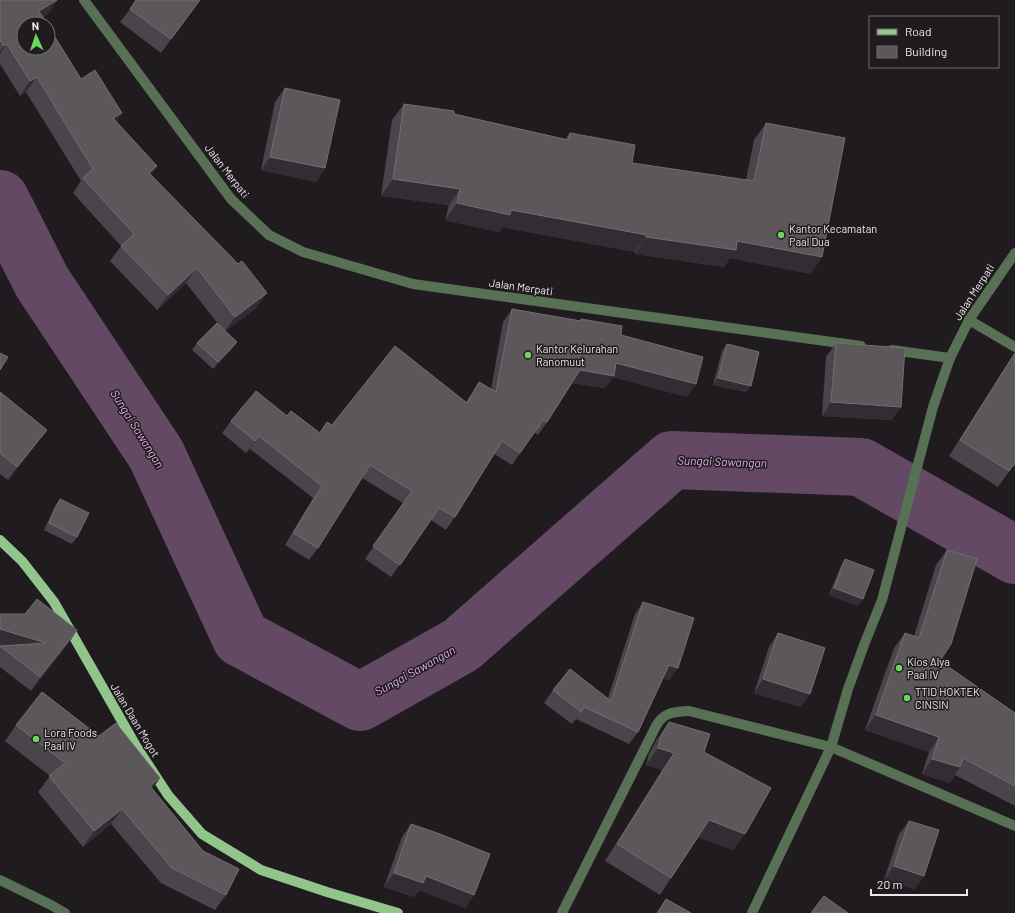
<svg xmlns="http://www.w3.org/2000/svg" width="1015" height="913" font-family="Barlow,sans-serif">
	<rect width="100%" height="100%" fill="#1f1b1f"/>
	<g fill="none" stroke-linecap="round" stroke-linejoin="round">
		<polyline stroke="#644964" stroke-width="58" points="0,199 42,282 156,454 241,638 360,702 461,645 672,460 861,467 1015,555"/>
		<g stroke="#587054" stroke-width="10">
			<polyline points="84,0 231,199 269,235 303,252 413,284 861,346"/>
			<polyline points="969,320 1015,347"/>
			<polyline points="892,350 950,358"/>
			<polyline points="0,880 51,905 65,913"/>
			<path d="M 562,913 L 656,726 C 664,712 673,712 689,711 L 831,747 L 1015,826"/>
			<polyline points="752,913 831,747 848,689 864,645 882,600 933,407 950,358 969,320 1015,253"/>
		</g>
		<polyline stroke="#92c58b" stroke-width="10" points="0,540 22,561 54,602 136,746 168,795 202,834 261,870 327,892 398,913"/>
	</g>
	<g fill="#4a454a">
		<polygon points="0,0 48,14 43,17 81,79 122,113 116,121 151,175 267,293 256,308 225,331 237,342 232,349 213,369 192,350 197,343 219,325 186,283 157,310 110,261 121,246 73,193 81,181 26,92 20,96 0,64"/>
		<polygon points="130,9 193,9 161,53 120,22"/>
		<polygon points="285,88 325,168 316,182 261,170 275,102"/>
		<polygon points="404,104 454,114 565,139 570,133 632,163 746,180 754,140 766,123 811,274 730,258 724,267 635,254 635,252 502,227 499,232 445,220 449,205 381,196 392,120"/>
		<polygon points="512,309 580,321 581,319 621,335 687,397 613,377 605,388 572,383 547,422 538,435 534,432 512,465 494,454 455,517 446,530 431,520 391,577 365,559 403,503 362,478 318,548 309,560 285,545 313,498 250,449 246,453 222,433 231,421 319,433 327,422 332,425 466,402 471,395 479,382 491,389 503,322"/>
		<polygon points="836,343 901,407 891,420 822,416 826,357"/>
		<polygon points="727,344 751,386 746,392 713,385 722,351"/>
		<polygon points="1015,352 1015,467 1013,466 998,487 949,456"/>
		<polygon points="0,392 47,430 37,443 8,480 0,474"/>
		<polygon points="60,499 77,537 72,544 44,530 55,506"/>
		<polygon points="947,550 940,661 1015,713 1015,806 955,775 949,783 922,774 929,752 865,730 894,648 905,633 914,636 936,565"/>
		<polygon points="845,559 863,599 858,606 829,595 841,566"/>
		<polygon points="643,602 678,668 669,680 663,678 638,732 629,744 576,719 572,724 544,703 553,690 608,698 635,614"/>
		<polygon points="0,614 77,630 68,644 31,691 0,667 0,647 3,646 0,645"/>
		<polygon points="778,633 801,707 754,693 769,647"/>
		<polygon points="669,722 704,752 733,850 698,837 671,878 660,895 605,861 662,770 646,765 649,754 657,739"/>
		<polygon points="16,725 99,736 160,778 152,789 226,895 215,910 161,883 111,824 83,847 38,792 50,776 5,741"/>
		<polygon points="909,821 924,876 915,889 884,880 899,834"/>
		<polygon points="411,824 474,895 465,908 419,890 414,897 384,887 402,837"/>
		<polygon points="666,899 691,913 656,913"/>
	</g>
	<g fill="#322d32">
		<polygon points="57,0 58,0 48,14 32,24 39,11"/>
		<polygon points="7,44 0,54 0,51 4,46"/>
		<polygon points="37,77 26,92 20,96 30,81"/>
		<polygon points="122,113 112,128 113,118"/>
		<polygon points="270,157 325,168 316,182 261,170"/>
		<polygon points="157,166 147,181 149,173"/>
		<polygon points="393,179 460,189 449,205 381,196"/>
		<polygon points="457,203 511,210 647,235 635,252 502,227 499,232 445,220"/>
		<polygon points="646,237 737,241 822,257 811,274 730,258 724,267 635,254"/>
		<polygon points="197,268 186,283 157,310 168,295"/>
		<polygon points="267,293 256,308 224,332 235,317"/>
		<polygon points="237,342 232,349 213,369 218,362"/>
		<polygon points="616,363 696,384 687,397 613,377 605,388 571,383 580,370"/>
		<polygon points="718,378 751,386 746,392 713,385"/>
		<polygon points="831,402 901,407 891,420 822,416"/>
		<polygon points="47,430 37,443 8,480 17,467"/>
		<polygon points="259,436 250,449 246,453 255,441"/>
		<polygon points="834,588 863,599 858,606 829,595"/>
		<polygon points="0,629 46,643 36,656 0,645"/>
		<polygon points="77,630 68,644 31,691 40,677"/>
		<polygon points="669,665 678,668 669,680 660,677"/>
		<polygon points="763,679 810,694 801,707 754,693"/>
		<polygon points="876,715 939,737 929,752 865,730"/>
		<polygon points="658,748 674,753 662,770 646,765"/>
		<polygon points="932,759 960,767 949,783 922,774"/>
		<polygon points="160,778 149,794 150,786"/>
		<polygon points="122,809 111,824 83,847 94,831"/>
		<polygon points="709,820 745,834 733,850 697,837"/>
		<polygon points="894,866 924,876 915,889 884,880"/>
		<polygon points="394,873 426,876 474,895 465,908 419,890 414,897 384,887"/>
	</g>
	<g fill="#5b575b" stroke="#726e72">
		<polygon points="0,0 57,0 39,11 47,24 24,24 24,48 48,48 48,26 81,79 95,70 122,113 113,118 157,166 149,173 238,264 242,261 267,293 235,317 197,268 168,295 121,246 134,234 83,178 93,169 37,77 30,81 7,44 4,46 0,40"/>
		<polygon points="136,0 200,0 171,39 130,9"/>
		<polygon points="285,88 340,100 325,168 270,157"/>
		<polygon points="404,104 454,111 454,114 568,140 570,133 635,145 632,163 754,181 766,123 845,138 822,257 737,241 736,250 646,237 647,235 511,210 510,215 457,203 460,189 393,179"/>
		<polygon points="512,309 581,321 581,319 622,326 621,335 703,357 696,384 616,363 614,376 580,370 547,422 543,420 520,453 502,441 455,517 439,508 400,565 373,546 412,491 370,465 318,548 293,533 322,486 259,436 255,441 231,421 256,391 287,416 291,411 320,433 327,422 332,425 395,346 467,403 479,382 496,392"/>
		<polygon points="217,323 237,342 218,362 197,343"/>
		<polygon points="836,343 905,348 901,407 831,402"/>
		<polygon points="727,344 759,352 751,386 718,378"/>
		<polygon points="0,353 8,357 0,370"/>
		<polygon points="1015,353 1015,463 1009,471 960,440"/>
		<polygon points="0,392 47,430 17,467 0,453"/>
		<polygon points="60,499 89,513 77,537 49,523"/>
		<polygon points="947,550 977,559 951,644 940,661 1015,713 1015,786 963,758 960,767 932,759 939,737 876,715 905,633 919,638"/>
		<polygon points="845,559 874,570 863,599 834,588"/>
		<polygon points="37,599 77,630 40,677 0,646 46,643 0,629 0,614 25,614"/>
		<polygon points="643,602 694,618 678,668 669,665 638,732 584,707 581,712 553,690 570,669 611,701"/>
		<polygon points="778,633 825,648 810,694 763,679"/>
		<polygon points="42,692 99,736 116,723 160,778 150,786 203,851 239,869 226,895 172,868 122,809 94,831 49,776 65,763 16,725"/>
		<polygon points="669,722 710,734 704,752 771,788 745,834 709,820 671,878 617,844 674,753 658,748 661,737"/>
		<polygon points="909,821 939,830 924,876 894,866"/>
		<polygon points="411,824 440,834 490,854 474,895 426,876 423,883 394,873"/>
		<polygon points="824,896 848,913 811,913"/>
		<polygon points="666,899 691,913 658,913"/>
	</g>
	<g fill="#6dd361" stroke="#1f1b1f" stroke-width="1.5">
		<circle cx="781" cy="235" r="4"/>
		<circle cx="528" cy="355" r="4"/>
		<circle cx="899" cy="668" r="4"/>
		<circle cx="907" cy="698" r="4"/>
		<circle cx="36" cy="739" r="4"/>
	</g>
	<g text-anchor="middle" stroke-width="3" stroke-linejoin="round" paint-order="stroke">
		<g font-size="11" fill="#ebe8eb" stroke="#1f1b1f">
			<text transform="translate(227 171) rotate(52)" y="4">Jalan Merpati</text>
			<text transform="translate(521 287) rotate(8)" y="4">Jalan Merpati</text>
			<text transform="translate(974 292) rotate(-57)" y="4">Jalan Merpati</text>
			<text transform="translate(135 720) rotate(59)" y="4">Jalan Daan Mogot</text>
		</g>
		<g font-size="11" fill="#ebe8eb" stroke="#1f1b1f" text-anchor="start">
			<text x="789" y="233">Kantor Kecamatan<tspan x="789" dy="13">Paal Dua</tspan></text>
			<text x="536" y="353">Kantor Kelurahan<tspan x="536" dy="13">Ranomuut</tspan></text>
			<text x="907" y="666">Kios Alya<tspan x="907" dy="13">Paal IV</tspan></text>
			<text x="915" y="696">TTID HOKTEK<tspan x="915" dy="13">CINSIN</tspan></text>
			<text x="44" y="737">Lora Foods<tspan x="44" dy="13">Paal IV</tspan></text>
		</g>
		<g font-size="12" font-style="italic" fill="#e1b1e2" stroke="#1f1b1f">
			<text transform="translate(137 429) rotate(58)" y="4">Sungai Sawangan</text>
			<text transform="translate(722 462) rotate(2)" y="4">Sungai Sawangan</text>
			<text transform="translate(415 671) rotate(-29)" y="4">Sungai Sawangan</text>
		</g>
	</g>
	<rect x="869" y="16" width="130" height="52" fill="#1f1b1f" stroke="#716d71"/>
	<rect x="877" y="29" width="20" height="6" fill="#92c58b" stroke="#716d71"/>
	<text x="905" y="36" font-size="12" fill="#ebe8eb">Road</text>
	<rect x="877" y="46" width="20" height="12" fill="#5b575b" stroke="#716d71"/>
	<text x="905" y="56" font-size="12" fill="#ebe8eb">Building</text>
	<g transform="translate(36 36) rotate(357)"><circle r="19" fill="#1f1b1f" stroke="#716d71"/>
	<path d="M0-3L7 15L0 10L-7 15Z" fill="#6dd361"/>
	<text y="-6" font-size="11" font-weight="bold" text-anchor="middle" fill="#ebe8eb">N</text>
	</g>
	<path d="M871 889v6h96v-6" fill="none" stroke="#ebe8eb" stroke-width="2"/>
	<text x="877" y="889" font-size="12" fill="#ebe8eb" stroke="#1f1b1f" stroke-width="3" paint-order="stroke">20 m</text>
</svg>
